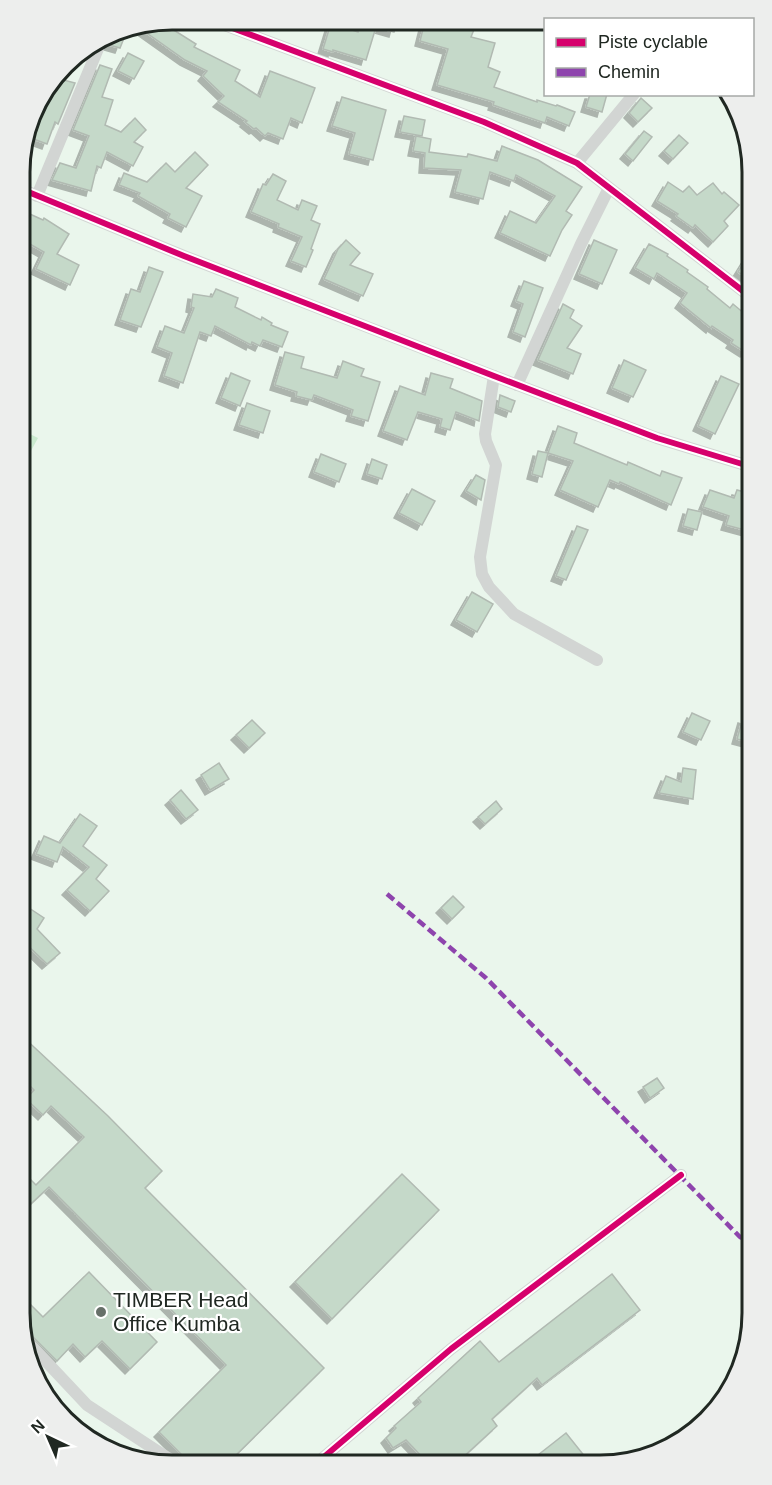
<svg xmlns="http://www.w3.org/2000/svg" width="772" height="1485" font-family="Arial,sans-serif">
	<defs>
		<filter id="shadow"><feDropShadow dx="-5" dy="5" stdDeviation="0" flood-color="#0004"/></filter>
	</defs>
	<rect width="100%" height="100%" fill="#eaf6ec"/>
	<polygon fill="#caeacf" points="20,429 38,438 20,471"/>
	<g fill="#c5d9c9" stroke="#b1bab2" stroke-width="1.5" filter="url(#shadow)">
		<polygon points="360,21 397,21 394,32 376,27 366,60 333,50 333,52 323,49 331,23 358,32"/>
		<polygon points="425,21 458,21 475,27 471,37 495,43 488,67 500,72 494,87 537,102 537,100 556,106 557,105 575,112 569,126 547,117 545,123 493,105 494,102 437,85 448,49 420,41"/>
		<polygon points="161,22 196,44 194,47 240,70 235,81 260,97 270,71 315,88 302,123 291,118 283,139 268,133 265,136 256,128 254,129 245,122 247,121 218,102 224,96 203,76 207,71 185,60 144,31 149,24"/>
		<polygon points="128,28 120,48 109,45 109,34 114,31"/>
		<polygon points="128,53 144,61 134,79 118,71"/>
		<polygon points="100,65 112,69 102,97 113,100 105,125 121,132 135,118 146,130 134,142 143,147 133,166 107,152 101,168 97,166 91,191 52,180 60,163 76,168 88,138 89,136 73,130"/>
		<polygon points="56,78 75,83 58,124 55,122 47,144 28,137 39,110 34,109 35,104"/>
		<polygon points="590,94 607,94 602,112 586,107"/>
		<polygon points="342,97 386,110 373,160 349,154 355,133 332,126"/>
		<polygon points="641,98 652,108 638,122 629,113"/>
		<polygon points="404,116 425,120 422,136 400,132"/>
		<polygon points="644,131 652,137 633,161 625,154"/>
		<polygon points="679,135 688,143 673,159 664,151"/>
		<polygon points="416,136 431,139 429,152 467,157 468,154 497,161 502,146 538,160 582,187 566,211 572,215 562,230 550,256 500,233 510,211 536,223 555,196 516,175 514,181 490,172 483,199 455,192 461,170 424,168 425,153 413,151"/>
		<polygon points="195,152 208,165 186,188 202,196 186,227 168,218 170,214 138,196 140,193 119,185 124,173 147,182 166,163 175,172"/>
		<polygon points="273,174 286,181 277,200 298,210 302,200 317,206 311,220 320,224 311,249 313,250 306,267 291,261 302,237 278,227 279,224 251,212 263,184 266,185"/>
		<polygon points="668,182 683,192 689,186 697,195 713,183 722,194 724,192 739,205 724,221 728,226 713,242 695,225 693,228 676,216 678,214 657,201"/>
		<polygon points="21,210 43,220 44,218 69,234 57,254 79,265 70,285 36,269 44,252 21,239"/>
		<polygon points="346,240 360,253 350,265 373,274 363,296 324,279 338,249"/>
		<polygon points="594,240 617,250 602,284 579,274"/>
		<polygon points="649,244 668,254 667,256 688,270 687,272 708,287 707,289 730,308 733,304 752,320 752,341 745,352 731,343 733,340 712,326 711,328 680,303 687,293 657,273 654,279 635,268"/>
		<polygon points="752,249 752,281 738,272"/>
		<polygon points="149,267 163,272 141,327 120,320 131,289 140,292"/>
		<polygon points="524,281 543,288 525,337 513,332 523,304 516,301"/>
		<polygon points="216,289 238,298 235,307 261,320 262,317 272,323 271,325 288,332 282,347 263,340 260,346 252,342 251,345 215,326 211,336 200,332 183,383 164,376 172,353 157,347 165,326 184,333 194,308 191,307 193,294 212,297"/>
		<polygon points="563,304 574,310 570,318 582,326 567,348 581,354 573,374 538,360"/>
		<polygon points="285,352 304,357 301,368 337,378 343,361 364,369 361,376 380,382 368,421 351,416 353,410 314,395 312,400 296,396 297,392 275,385"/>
		<polygon points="624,360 646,370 633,397 612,388"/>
		<polygon points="231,373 250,381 240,406 221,398"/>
		<polygon points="431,373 453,379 450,388 482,401 479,421 456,412 450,430 440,427 442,419 418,412 407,440 383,431 400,386 425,395"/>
		<polygon points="721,376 739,384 715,434 698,426"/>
		<polygon points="500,395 515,401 511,412 498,407"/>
		<polygon points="247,403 270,411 263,433 239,425"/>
		<polygon points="558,426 577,433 574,443 627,465 628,462 660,476 662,471 682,478 671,505 620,482 619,484 610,480 598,507 560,490 573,461 548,453"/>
		<polygon points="538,451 548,453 542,477 532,474"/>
		<polygon points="321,454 346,464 339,482 314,472"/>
		<polygon points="372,459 387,465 382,479 367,474"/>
		<polygon points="476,475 485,480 481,500 466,491"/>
		<polygon points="412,489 435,501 422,525 399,513"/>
		<polygon points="710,490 734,498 737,490 752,494 752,532 726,525 729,516 703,507"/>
		<polygon points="688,509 702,512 697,530 683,526"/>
		<polygon points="577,526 588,530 566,580 556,576"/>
		<polygon points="472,592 493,604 477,632 456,620"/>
		<polygon points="692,713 710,721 701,740 683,732"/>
		<polygon points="743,718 752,721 752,743 737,739"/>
		<polygon points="252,720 265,733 249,748 236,735"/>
		<polygon points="219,763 229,779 210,790 201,775"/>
		<polygon points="683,768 696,770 693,799 659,793 666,776 681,782"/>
		<polygon points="181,790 198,810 186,819 170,800"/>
		<polygon points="496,801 502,809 485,824 478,817"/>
		<polygon points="80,814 97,826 83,846 107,865 96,879 109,891 90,911 67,890 89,867 63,847 57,862 36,854 44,836 60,843"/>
		<polygon points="453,896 464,907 452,919 441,908"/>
		<polygon points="20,902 44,918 37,929 60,953 47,964 20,938"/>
		<polygon points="20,1034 108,1116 162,1171 145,1188 324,1368 228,1463 191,1464 159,1432 226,1365 49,1187 20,1214 20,1185 28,1177 36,1185 84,1137 51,1106 43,1115 26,1099 34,1090 20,1076"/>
		<polygon points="657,1078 664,1088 650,1098 643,1087"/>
		<polygon points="402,1174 439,1210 332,1319 295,1282"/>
		<polygon points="89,1272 157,1342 130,1369 102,1341 85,1357 73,1344 57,1361 22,1326 20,1316 31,1305 43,1317"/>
		<polygon points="612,1274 640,1310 542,1385 537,1378 492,1419 497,1426 460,1460 425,1460 406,1440 393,1448 386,1438 396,1428 394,1426 421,1402 418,1398 480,1341 499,1362"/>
		<polygon points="566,1433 586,1458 533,1459"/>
	</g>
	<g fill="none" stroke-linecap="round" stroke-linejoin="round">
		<g stroke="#d2d5d3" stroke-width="12">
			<polyline points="211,20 484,122 577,163 752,298"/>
			<polyline points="577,163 634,94"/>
			<polyline points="21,189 184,256 494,376 657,438 752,467"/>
			<polyline points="37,196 102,39"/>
			<polyline points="494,376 485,434 486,441 496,465 480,557 482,574 489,587 514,614 597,660"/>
			<polyline points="517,385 581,244 609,188"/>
			<polyline points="24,1338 87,1405 177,1464"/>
			<polyline points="318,1462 451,1349 681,1175"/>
		</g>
		<polyline stroke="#8e44ad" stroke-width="4.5" stroke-dasharray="9 4.5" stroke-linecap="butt" points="387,894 486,978 740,1237 752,1241"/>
		<g stroke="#fff" stroke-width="10">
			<g id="cycleway">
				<polyline points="211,20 484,122 577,163 752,298"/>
				<polyline points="21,189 184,256 494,376 657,438 752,467"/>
				<polyline points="318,1462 451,1349 681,1175"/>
			</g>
		</g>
		<use href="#cycleway" stroke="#d6006c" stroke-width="6"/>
	</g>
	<circle fill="#677069" stroke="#fff" stroke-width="2" cx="101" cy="1312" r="6"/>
	<g text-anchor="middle" stroke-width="4.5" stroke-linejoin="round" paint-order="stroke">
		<g font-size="21" fill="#202822" stroke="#fff" text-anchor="start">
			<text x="113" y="1307">TIMBER Head<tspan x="113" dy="24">Office Kumba</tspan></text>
		</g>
	</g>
	<path d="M0 0H772V1485H0ZM172 30H600A142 142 0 0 1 742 172V1313A142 142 0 0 1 600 1455H172A142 142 0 0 1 30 1313V172A142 142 0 0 1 172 30Z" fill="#edeeed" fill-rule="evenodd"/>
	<path fill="none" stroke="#202822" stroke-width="3" d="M172 30H600A142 142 0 0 1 742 172V1313A142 142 0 0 1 600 1455H172A142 142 0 0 1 30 1313V172A142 142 0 0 1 172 30Z"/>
	<rect x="544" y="18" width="210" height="78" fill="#ffffff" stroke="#a6a9a7" stroke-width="1.5"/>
	<rect x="556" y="38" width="30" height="9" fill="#d6006c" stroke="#a6a9a7" stroke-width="1.5"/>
	<text x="598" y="48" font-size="18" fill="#202822">Piste cyclable</text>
	<rect x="556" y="68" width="30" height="9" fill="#8e44ad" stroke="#a6a9a7" stroke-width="1.5"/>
	<text x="598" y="78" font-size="18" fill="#202822">Chemin</text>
	<g transform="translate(48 1437) rotate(316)" stroke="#ffffff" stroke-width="4.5" paint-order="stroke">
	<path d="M0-4.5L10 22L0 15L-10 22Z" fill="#202822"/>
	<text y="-9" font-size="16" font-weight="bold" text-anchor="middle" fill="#202822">N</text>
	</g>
</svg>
